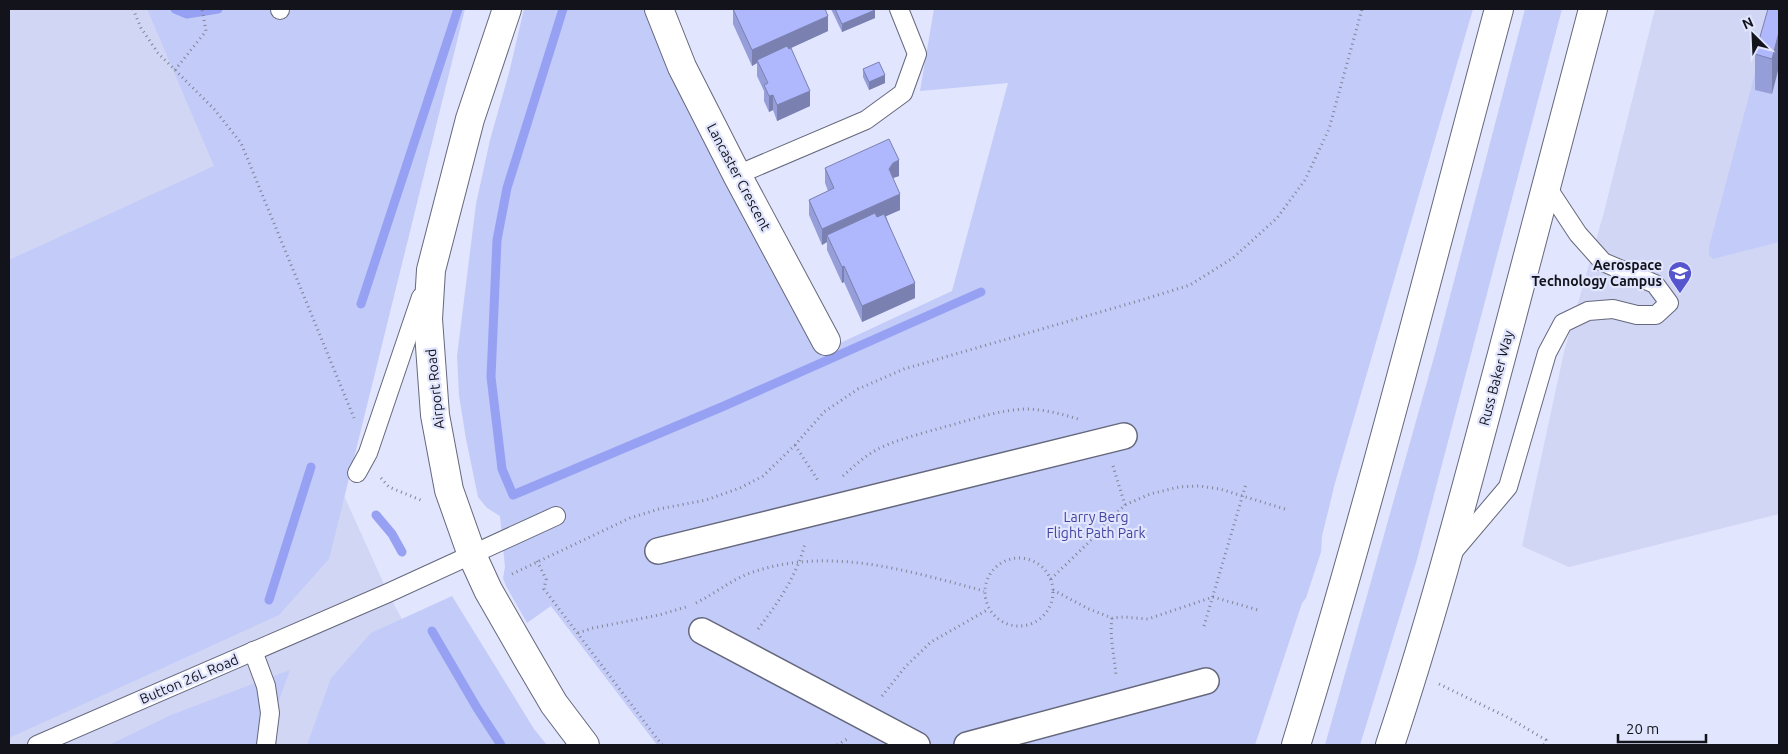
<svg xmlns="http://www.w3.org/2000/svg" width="1788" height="754" font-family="Ubuntu,sans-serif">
	<rect width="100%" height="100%" fill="#e1e5fd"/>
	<g fill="#d1d6f4">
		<polygon points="9,9 147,9 215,166 209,169 308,416 388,593 469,745 9,745"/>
		<polygon points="1655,9 1779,9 1779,514 1569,567 1522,546 1564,352 1604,212"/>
	</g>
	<g fill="#c3cbf8">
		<polygon points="147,9 465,9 329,559 279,615 9,738 9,260 214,166"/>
		<polygon points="524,9 646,9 704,142 823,351 952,291 1008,83 920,91 934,9 1473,9 1335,483 1322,536 1321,552 1306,598 1302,603 1255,745 657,745 551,606 527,623 506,586 503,578 505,567 500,516 487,508 478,497 466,439 459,395 457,356 476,204 490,140 509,73"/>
		<polygon points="1525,9 1562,9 1416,563 1360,745 1325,745 1436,350"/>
		<polygon points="1772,9 1779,9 1779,242 1713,259 1709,255 1709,247"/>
		<polygon points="452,596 534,729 547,745 307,745 331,678 371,633"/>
		<polygon points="290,670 263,745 109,745 171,715"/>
	</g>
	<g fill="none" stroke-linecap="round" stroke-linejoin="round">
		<g stroke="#97a1f4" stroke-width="9">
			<polyline points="175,9 187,14 218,9"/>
			<polyline points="563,9 507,188 497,240 491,377 502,469 513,495 724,406 981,292"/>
			<polyline points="361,304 458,9"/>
			<polyline points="376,515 392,534 402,552"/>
			<polyline points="269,600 311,467"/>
			<polyline points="432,631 477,708 501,745"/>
		</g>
		<g stroke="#65687d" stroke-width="20">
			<g id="service">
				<polyline points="280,9 280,10"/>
				<polyline points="737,175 866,120 903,93 917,54 899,9"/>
				<polyline points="357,473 368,453 421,297"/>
				<polyline points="1453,552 1508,487 1547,353 1563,323 1588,311 1613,309 1637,315 1656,315 1669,303 1655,284 1603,262 1578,234 1547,187"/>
				<polyline points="253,651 266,686 270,713 266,745"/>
				<polyline points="37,745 388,593 556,516"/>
			</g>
		</g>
		<g stroke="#65687d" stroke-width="28">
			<g id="pedestrian">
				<polyline points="658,551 1124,436"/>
				<polyline points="702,631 917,745"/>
				<polyline points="967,745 1206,681"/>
			</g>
		</g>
		<g stroke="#65687d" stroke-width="30">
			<polyline id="minor" points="659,9 682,67 737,175 826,341"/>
		</g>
		<g stroke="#65687d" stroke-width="30">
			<polyline id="tertiary" points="507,9 470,119 431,270 428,319 435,415 449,490 472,555 488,590 527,658 554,704 585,745"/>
		</g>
		<g stroke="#65687d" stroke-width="30">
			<g id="secondary">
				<path d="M 1296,745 C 1371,502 1433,254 1499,9"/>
				<path d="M 1390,745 C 1433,616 1467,485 1502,354 C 1533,239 1563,124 1593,9"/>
			</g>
		</g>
		<g stroke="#828495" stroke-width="3" stroke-dasharray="1 4" stroke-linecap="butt">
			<polyline points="133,9 141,28 158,53 214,109 241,143 354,418"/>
			<polyline points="175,70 206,31 202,9"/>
			<polyline points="795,445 819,482"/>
			<polyline points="1113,466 1125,505"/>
			<path d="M 843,476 C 855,465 867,454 882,447 C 902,438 924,433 944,427 C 971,420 1001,409 1029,409 C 1046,410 1062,414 1078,419"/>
			<polyline points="381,478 389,487 423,501"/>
			<circle cx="1019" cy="592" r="34"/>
			<polyline points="537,561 546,579 544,589 662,745"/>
			<polyline points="512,574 630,518 659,509 706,500 740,488 763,476 795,445 824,412 858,389 904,369 1145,299 1190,285 1233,258 1277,218 1305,180 1329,129 1362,9"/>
			<polyline points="1051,579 1087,544 1108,521 1125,505 1150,494 1179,487 1199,486 1220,489 1288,510"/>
			<polyline points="1053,590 1089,609 1112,618 1123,617 1148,619 1213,597 1258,610"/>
			<path d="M 696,603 C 716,593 732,579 753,572 C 830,546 909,571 984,591"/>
			<path d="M 1112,618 C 1109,638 1115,657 1116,677"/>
			<polyline points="1204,626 1246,484"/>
			<path d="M 758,629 C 778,603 796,577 805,544"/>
			<polyline points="578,633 593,628 659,615 686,607"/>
			<polyline points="1439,684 1509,718 1546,740 1544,745"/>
			<polyline points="882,696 906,666 931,642 989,609"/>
			<polyline points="837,745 847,739"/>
		</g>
		<use href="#service" stroke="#fff" stroke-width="18"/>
		<use href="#pedestrian" stroke="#fff" stroke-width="25"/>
		<use href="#minor" stroke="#fff" stroke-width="28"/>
		<use href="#tertiary" stroke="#fff" stroke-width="28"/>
		<use href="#secondary" stroke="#fff" stroke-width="28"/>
	</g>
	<g fill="#969ed9">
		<polygon points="733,9 828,31 791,48 810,106 777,121 773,110 769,112 764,101 764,91 757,76 757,63 752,66 733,24"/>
		<polygon points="831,9 875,9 875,18 842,32"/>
		<polygon points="1779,9 1772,94 1755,90 1755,54"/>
		<polygon points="863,69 885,83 869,90 863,77"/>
		<polygon points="825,168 899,176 893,178 900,210 886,216 915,298 862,322 844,282 842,283 827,250 827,242 822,245 809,215 809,200 828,191 825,183"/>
	</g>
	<g fill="#7a81b0">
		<polygon points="875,10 875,18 842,32 842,24"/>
		<polygon points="828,16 828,31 758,63 757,60 757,63 752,66 752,50"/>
		<polygon points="1779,32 1779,67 1772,94 1772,59"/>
		<polygon points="885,75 885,83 869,90 869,82"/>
		<polygon points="810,91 810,106 777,121 777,105"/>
		<polygon points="773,95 773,110 769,112 769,96"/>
		<polygon points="899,160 899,176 893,178 889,169 893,163"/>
		<polygon points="900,194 900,210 830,241 827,235 827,242 822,245 822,229"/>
		<polygon points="844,266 844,282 842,283 842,267"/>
		<polygon points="915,283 915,298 862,322 862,306"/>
	</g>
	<g fill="#afb8fc" stroke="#7a81b0">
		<polygon points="733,9 825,9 828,16 752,50"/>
		<polygon points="835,9 875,9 875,10 842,24"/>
		<polygon points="1768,9 1779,9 1779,32 1772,59 1755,54"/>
		<polygon points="787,46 789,49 791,48 810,91 777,105 773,95 769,96 764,85 768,83 757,60"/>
		<polygon points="879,62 885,75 869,82 863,69"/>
		<polygon points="889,139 899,160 893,163 889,169 900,194 822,229 809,200 834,188 825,168"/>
		<polygon points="875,213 877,217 884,214 915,283 862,306 844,266 842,267 827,235"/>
	</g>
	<defs>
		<g id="university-pin" transform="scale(1.25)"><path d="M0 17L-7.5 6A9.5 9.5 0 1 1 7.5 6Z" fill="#5555cd" stroke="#e1e5fd"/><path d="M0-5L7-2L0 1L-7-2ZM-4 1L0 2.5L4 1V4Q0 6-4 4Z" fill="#fff"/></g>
	</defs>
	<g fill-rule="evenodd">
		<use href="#university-pin" x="1680" y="273"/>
	</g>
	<g text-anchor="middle" stroke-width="4.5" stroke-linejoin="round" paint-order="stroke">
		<g font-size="14" fill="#12131b" stroke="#e1e5fd">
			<text transform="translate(739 177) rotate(62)" y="5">Lancaster Crescent</text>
			<text transform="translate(1496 378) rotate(-75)" y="5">Russ Baker Way</text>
			<text transform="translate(435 389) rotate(-96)" y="5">Airport Road</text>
			<text transform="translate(189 679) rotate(-23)" y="5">Button 26L Road</text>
		</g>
		<g font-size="14" font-weight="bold" fill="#12131b" stroke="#e1e5fd" text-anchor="end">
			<text x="1662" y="270">Aerospace<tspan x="1662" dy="16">Technology Campus</tspan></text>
		</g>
		<g font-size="14" fill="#4243a3" stroke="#e1e5fd">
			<text x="1096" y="522">Larry Berg<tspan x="1096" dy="16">Flight Path Park</tspan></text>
		</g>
	</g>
	<rect width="1788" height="754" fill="none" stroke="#12131b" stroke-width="20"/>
	<g transform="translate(1753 35) rotate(336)" stroke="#e1e5fd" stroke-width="4" paint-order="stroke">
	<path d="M0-4L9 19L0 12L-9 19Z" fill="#12131b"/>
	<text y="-8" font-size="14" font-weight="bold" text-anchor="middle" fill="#12131b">N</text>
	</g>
	<path d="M1618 734v8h88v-8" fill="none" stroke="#12131b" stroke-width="2.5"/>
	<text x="1626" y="734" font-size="15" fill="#12131b" stroke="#e1e5fd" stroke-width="4" paint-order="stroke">20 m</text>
</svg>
